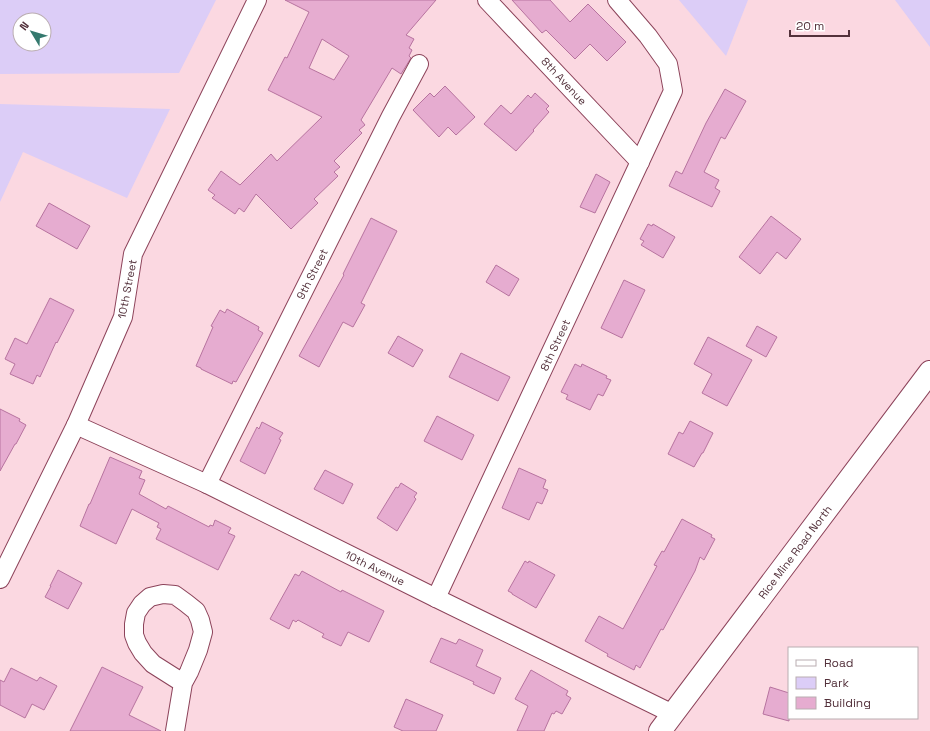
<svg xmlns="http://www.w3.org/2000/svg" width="930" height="731" font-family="'Space Grotesk',sans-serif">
	<rect width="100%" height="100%" fill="#fbd8e1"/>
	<g fill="#dccdf7" fill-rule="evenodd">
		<path d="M 0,0 L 216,0 L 179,73 L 0,74 ZM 20,20 L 44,20 L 44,44 L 20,44 Z"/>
		<polygon points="679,0 748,0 726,56"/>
		<polygon points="895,0 930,0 930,47"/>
		<polygon points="0,104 170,109 127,198 23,152 0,202"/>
	</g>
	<g fill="#e6acd0" stroke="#b7739f" fill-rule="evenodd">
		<path d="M 285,0 L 436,0 L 406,35 L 414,39 L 409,48 L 412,50 L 409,56 L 411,58 L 401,74 L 392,68 L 361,120 L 365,125 L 359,130 L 362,133 L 334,161 L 340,167 L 334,172 L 338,176 L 314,199 L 318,203 L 291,229 L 256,194 L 244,212 L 239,208 L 235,214 L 212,198 L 215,195 L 208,190 L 221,171 L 240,185 L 271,154 L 277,161 L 322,117 L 268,90 L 285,57 L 287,58 L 309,12 ZM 322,39 L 349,56 L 334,80 L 309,68 Z"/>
		<polygon points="512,0 550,0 570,22 588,4 626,42 607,61 590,44 575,59 546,30 542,33"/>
		<polygon points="445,86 475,117 456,135 448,127 439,137 413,110 430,93 434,97"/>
		<polygon points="725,89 746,101 725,139 721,137 704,172 719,180 715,188 720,191 712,207 669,186 676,171 682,174 706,123"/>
		<polygon points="535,93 549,106 546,109 549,112 533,130 534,131 516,151 484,124 501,105 511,114 528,95 531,98"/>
		<polygon points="596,174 610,182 595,213 580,207"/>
		<polygon points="49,203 90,226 77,249 36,226"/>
		<polygon points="771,216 801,239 786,259 777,252 760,274 739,257"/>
		<polygon points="371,218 397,231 361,303 365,305 353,327 343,322 319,367 299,356 344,275 343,274"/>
		<polygon points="648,224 652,226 653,224 675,237 663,258 641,245 644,241 640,239"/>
		<polygon points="496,265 519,279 509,296 486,282"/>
		<polygon points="624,280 645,290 622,338 601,328"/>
		<polygon points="50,298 74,310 57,343 56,342 40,377 37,375 33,384 10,374 15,364 5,359 15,338 27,344"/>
		<polygon points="227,309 259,327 258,330 263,333 236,382 233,381 232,384 201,369 201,368 196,366 213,327 211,326 220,310 225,313"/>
		<polygon points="757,326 777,337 766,357 746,346"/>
		<polygon points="398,336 423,350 413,367 388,353"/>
		<polygon points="708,337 752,360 727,406 702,393 712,374 694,364"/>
		<polygon points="461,353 510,377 498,401 449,377"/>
		<polygon points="575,364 581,367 582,364 607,376 606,378 611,380 603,396 598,394 590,410 566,399 568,395 561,392"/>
		<polygon points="0,409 20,419 19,421 26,425 16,444 15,444 0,471"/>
		<polygon points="437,416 474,435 462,460 424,441"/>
		<polygon points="690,421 713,433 703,453 702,453 694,467 668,454 679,432 683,434"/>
		<polygon points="262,422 283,433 279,439 281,440 265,474 240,461 257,427 259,429"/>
		<polygon points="110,457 142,471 139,478 145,480 139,494 166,509 168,506 209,527 210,525 213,526 215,520 231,528 228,533 235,536 218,570 156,539 161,529 157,527 159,523 132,509 116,544 80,526 89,504 90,504"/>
		<polygon points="519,468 546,480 543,488 548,490 542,504 537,502 529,520 502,508"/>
		<polygon points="325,470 353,484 343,504 314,489"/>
		<polygon points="401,483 417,493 414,497 416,499 397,531 377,518 396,487 398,488"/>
		<polygon points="682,519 712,535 711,537 715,539 704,560 700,557 695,571 663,630 661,629 640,668 636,665 634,670 607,656 608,654 585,641 599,616 623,629 657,566 654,565 662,551 664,552"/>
		<polygon points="525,561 528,563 529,561 555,575 536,608 512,594 512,593 508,591"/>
		<polygon points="58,570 82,583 68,609 45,597 51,586 50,586"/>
		<polygon points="302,571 341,592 342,590 384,611 369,642 348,632 341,646 322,637 324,634 298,620 296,622 293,620 289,629 270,619 295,574 299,576"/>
		<polygon points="441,638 456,644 459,639 483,650 476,666 501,678 494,694 473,684 474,682 430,662"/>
		<polygon points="102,667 143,687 129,715 161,731 70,731"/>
		<polygon points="11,668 37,681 40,677 57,686 44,710 32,704 25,718 0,705 0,680 4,682"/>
		<polygon points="531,670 568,691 566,695 571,698 562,714 556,711 554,714 552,713 544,731 517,731 528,706 515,699"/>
		<polygon points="770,687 789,693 789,721 763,714"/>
		<polygon points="406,699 443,715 436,731 403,731 394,727"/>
	</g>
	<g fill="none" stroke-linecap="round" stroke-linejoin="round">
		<g stroke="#8c435a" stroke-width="20">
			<g id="minor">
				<polyline points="487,0 640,162"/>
				<polyline points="76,425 207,484 436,598 673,714"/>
				<polyline points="207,484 391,116 419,64"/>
				<polyline points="0,579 76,425 123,317 133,254 257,0"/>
				<polyline points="436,598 673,91 668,64 648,36 617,0"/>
				<polyline points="175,731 183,683 189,672 198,650 203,632 200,620 196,611 186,603 175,595 163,594 150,597 142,604 136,613 134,624 134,635 137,643 143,653 153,664 183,683"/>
			</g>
		</g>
		<g stroke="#8c435a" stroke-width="24">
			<polyline id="secondary" points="660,731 930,372"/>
		</g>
		<use href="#minor" stroke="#fff" stroke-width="18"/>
		<use href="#secondary" stroke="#fff" stroke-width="22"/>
	</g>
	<g text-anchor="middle" stroke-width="3.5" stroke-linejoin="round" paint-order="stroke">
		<g font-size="11" fill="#53313b" stroke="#fff">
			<text transform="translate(564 81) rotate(47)" y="4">8th Avenue</text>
			<text transform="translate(312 274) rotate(-63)" y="4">9th Street</text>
			<text transform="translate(127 289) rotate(-79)" y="4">10th Street</text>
			<text transform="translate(555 345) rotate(-65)" y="4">8th Street</text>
			<text transform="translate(795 552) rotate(-53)" y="4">Rice Mine Road North</text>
			<text transform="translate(375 568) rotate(26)" y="4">10th Avenue</text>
		</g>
	</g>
	<rect x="788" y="647" width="130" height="72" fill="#ffffff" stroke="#baadb1"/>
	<rect x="796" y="660" width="20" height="6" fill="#ffffff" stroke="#baadb1"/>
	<text x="824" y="667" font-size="12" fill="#53313b">Road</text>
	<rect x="796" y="677" width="20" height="12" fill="#dccdf7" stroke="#baadb1"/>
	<text x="824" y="687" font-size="12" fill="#53313b">Park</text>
	<rect x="796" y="697" width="20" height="12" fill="#e6acd0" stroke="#baadb1"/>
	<text x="824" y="707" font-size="12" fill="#53313b">Building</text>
	<g transform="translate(32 32) rotate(308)"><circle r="19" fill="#ffffff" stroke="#baadb1"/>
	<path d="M0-3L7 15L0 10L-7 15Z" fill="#34796e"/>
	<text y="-6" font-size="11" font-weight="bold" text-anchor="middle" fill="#53313b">N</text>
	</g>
	<path d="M790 30v6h59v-6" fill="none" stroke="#53313b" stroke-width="2"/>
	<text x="796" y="30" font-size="12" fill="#53313b" stroke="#ffffff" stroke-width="3" paint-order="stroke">20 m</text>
</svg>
